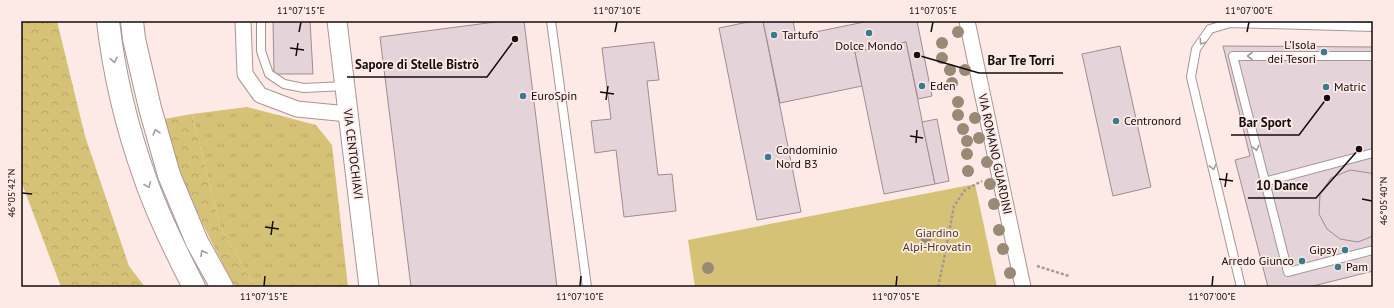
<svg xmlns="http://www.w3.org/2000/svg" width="1394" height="308" font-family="'PT Sans',sans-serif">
	<defs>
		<pattern id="grass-tufts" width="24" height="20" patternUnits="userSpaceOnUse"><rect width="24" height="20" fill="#d6c277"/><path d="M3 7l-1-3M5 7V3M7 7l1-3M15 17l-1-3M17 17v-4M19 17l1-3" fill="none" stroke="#b7a666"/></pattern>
		<pattern id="forest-crowns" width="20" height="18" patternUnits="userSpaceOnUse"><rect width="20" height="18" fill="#d6c277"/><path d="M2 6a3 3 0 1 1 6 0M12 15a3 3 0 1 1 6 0" fill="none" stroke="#b7a666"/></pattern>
	</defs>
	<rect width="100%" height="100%" fill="#fdeae7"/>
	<polygon fill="url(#grass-tufts)" points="247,107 316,125 332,145 348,287 255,287 220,226 192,114"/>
	<g fill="url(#forest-crowns)">
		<polygon points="21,21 57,21 85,136 129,266 145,287 61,287 21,181"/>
		<path d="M 192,114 L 220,226 L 255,287 L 235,287 C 206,233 179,178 164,119 Z"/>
	</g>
	<polygon fill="#d6c277" points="975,184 997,287 695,287 688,240"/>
	<g fill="#e5d3da" stroke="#9d8d92">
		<polygon points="273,21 310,21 313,74 274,74"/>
		<polygon points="503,21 524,21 557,287 411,287 380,37"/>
		<polygon points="753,21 763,21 801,212 757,220 719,28"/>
		<polygon points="763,21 793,21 796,36 869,21 917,21 932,96 918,99 906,42 855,52 862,86 780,103"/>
		<polygon points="654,42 659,80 647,81 658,175 672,174 676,211 624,217 616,150 595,153 591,121 611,119 602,48"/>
		<polygon points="906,42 935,184 884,194 855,52"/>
		<polygon points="1120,46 1151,187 1113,196 1082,54"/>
		<polygon points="1223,46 1373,47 1373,271 1309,287 1268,287 1235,160 1250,156"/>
		<polygon points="937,119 949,181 935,184 922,122"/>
		<polygon points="1350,170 1370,173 1373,175 1373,236 1358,242 1340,239 1327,229 1319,214 1320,194 1331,178"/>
	</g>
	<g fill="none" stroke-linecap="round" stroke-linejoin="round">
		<g stroke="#a89693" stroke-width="10">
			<g id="service">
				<polyline points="261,21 261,51 269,74 284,84 304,88 344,86"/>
				<polyline points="551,21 587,287"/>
				<polyline points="1373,56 1233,56 1288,272 1373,250"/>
				<polyline points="1264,182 1373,153"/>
				<polyline points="1241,287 1191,77 1196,49 1210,29 1230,23 1373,27"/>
			</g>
		</g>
		<g stroke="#a89693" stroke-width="17">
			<g id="minor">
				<polyline points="243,21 245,74 260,95 297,109 348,114"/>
				<polyline points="967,21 1023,287"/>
			</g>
		</g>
		<g stroke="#a89693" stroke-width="21">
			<polyline id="tertiary" points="337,21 369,287"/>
		</g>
		<g stroke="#a89693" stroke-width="24">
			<g id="trunk">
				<path d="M 108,21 C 114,74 127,128 145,178 C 158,216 176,252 194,287"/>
				<polyline points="132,21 134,39 150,108 169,175 197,242 222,287"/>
			</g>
		</g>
		<g stroke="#a69895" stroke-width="2.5" stroke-dasharray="3 2" stroke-linecap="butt">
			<polyline points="1037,266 1069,276"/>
			<polyline points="938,287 944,259 954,206 965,190 982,181"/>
		</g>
		<use href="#service" stroke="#fff" stroke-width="8"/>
		<use href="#minor" stroke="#fff" stroke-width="15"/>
		<use href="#tertiary" stroke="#fff" stroke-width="19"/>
		<use href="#trunk" stroke="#fff" stroke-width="22"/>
	</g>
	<g fill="#988a75">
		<circle cx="958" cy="32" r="6"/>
		<circle cx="942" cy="43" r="6"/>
		<circle cx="942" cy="58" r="6"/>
		<circle cx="950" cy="70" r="6"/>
		<circle cx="965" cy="70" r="6"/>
		<circle cx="952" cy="83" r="6"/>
		<circle cx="958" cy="102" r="6"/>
		<circle cx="958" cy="115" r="6"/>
		<circle cx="975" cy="118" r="6"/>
		<circle cx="963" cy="129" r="6"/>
		<circle cx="979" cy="138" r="6"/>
		<circle cx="967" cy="141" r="6"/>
		<circle cx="967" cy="154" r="6"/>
		<circle cx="987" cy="162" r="6"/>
		<circle cx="968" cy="171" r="6"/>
		<circle cx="990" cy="184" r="6"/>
		<circle cx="994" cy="204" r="6"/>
		<circle cx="999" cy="230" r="6"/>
		<circle cx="926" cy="237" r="6"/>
		<circle cx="1003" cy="249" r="6"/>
		<circle cx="708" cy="268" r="6"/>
		<circle cx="1010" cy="273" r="6"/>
	</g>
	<defs><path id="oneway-chevron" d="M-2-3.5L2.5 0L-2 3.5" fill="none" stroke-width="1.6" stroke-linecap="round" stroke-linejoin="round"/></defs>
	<g stroke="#a09e9d">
		<use href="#oneway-chevron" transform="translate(1202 42) rotate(125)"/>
		<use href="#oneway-chevron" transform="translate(1250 56) rotate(-180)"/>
		<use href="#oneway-chevron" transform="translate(114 60) rotate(79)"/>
		<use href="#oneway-chevron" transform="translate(156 132) rotate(-106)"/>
		<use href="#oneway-chevron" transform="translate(1256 148) rotate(76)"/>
		<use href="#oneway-chevron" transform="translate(1213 167) rotate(76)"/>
		<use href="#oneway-chevron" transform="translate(148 185) rotate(68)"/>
		<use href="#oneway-chevron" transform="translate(203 253) rotate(-119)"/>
	</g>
	<path fill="none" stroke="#120c0b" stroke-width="1.5" d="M 299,32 L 301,22M 615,32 L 617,22M 931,32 L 933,22M 1247,32 L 1249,22M 290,48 L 304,50M 296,56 L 298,43M 600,92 L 614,94M 606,100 L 608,86M 910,136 L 923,138M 916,143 L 917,130M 1219,179 L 1233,181M 1225,187 L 1227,173M 22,193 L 32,194M 1362,199 L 1372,201M 265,227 L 279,229M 271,235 L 273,221M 264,286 L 265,276M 580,286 L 581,276M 896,286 L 897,276M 1212,286 L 1213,276"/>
	<g fill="#3b7b8f" stroke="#fdeae7" stroke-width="1.5">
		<circle cx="869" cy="33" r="4"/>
		<circle cx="774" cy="35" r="4"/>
		<circle cx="1324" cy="52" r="4"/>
		<circle cx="922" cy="86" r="4"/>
		<circle cx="1326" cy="87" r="4"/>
		<circle cx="523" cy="96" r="4"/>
		<circle cx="1116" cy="121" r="4"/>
		<circle cx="768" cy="157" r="4"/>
		<circle cx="1345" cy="250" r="4"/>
		<circle cx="1302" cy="261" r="4"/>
		<circle cx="1338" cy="267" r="4"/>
	</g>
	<g text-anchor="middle" stroke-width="3.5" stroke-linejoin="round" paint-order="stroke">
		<g font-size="12" fill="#120c0b" stroke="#fdeae7" text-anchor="start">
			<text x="782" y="39">Tartufo</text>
			<text x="1316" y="49" text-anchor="end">L'Isola<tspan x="1316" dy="14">dei Tesori</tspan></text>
			<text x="869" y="50" text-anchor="middle">Dolce Mondo</text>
			<text x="930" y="90">Eden</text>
			<text x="1334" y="91">Matric</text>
			<text x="531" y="100">EuroSpin</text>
			<text x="1124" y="125">Centronord</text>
			<text x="776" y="154">Condominio<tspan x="776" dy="14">Nord B3</tspan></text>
			<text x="1337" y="254" text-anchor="end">Gipsy</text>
			<text x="1294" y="265" text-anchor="end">Arredo Giunco</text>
			<text x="1346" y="271">Pam</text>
		</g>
		<g font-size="12" fill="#120c0b" stroke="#fdeae7">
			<text transform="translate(353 154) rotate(83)" y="4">VIA CENTOCHIAVI</text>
			<text transform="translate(995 154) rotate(78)" y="4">VIA ROMANO GUARDINI</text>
		</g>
		<g font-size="12" fill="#453c17" stroke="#fdeae7">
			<text x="937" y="237">Giardino<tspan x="937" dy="14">Alpi-Hrovatin</tspan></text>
		</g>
	</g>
	<path fill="none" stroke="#120c0b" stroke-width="1.5" d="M917 55L979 73H1063M515 39L487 77H347M1327 98L1299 135H1231M1359 149L1316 198H1248"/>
	<g fill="#120c0b" stroke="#fdeae7" stroke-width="1.5">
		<circle cx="917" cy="55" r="4"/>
		<circle cx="515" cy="39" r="4"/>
		<circle cx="1327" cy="98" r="4"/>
		<circle cx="1359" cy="149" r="4"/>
	</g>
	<g font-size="13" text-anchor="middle" font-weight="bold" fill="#120c0b" stroke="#fdeae7" stroke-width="3.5" stroke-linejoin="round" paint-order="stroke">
		<text x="1021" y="65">Bar Tre Torri</text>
		<text x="417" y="69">Sapore di Stelle Bistrò</text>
		<text x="1265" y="127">Bar Sport</text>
		<text x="1282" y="190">10 Dance</text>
	</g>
	<rect width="1394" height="308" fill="none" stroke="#fdeae7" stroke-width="44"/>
	<rect x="22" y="22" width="1350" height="264" fill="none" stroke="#120c0b" stroke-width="1.5"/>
	<g font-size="10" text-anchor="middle" fill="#120c0b">
		<text x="301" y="14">11°07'15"E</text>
		<text x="617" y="14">11°07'10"E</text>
		<text x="933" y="14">11°07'05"E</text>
		<text x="1249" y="14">11°07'00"E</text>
		<text transform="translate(11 193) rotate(-90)" y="4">46°05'42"N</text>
		<text transform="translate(1383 201) rotate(-90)" y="4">46°05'40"N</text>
		<text x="264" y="300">11°07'15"E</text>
		<text x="580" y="300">11°07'10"E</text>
		<text x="896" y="300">11°07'05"E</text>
		<text x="1212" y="300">11°07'00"E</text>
	</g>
</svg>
